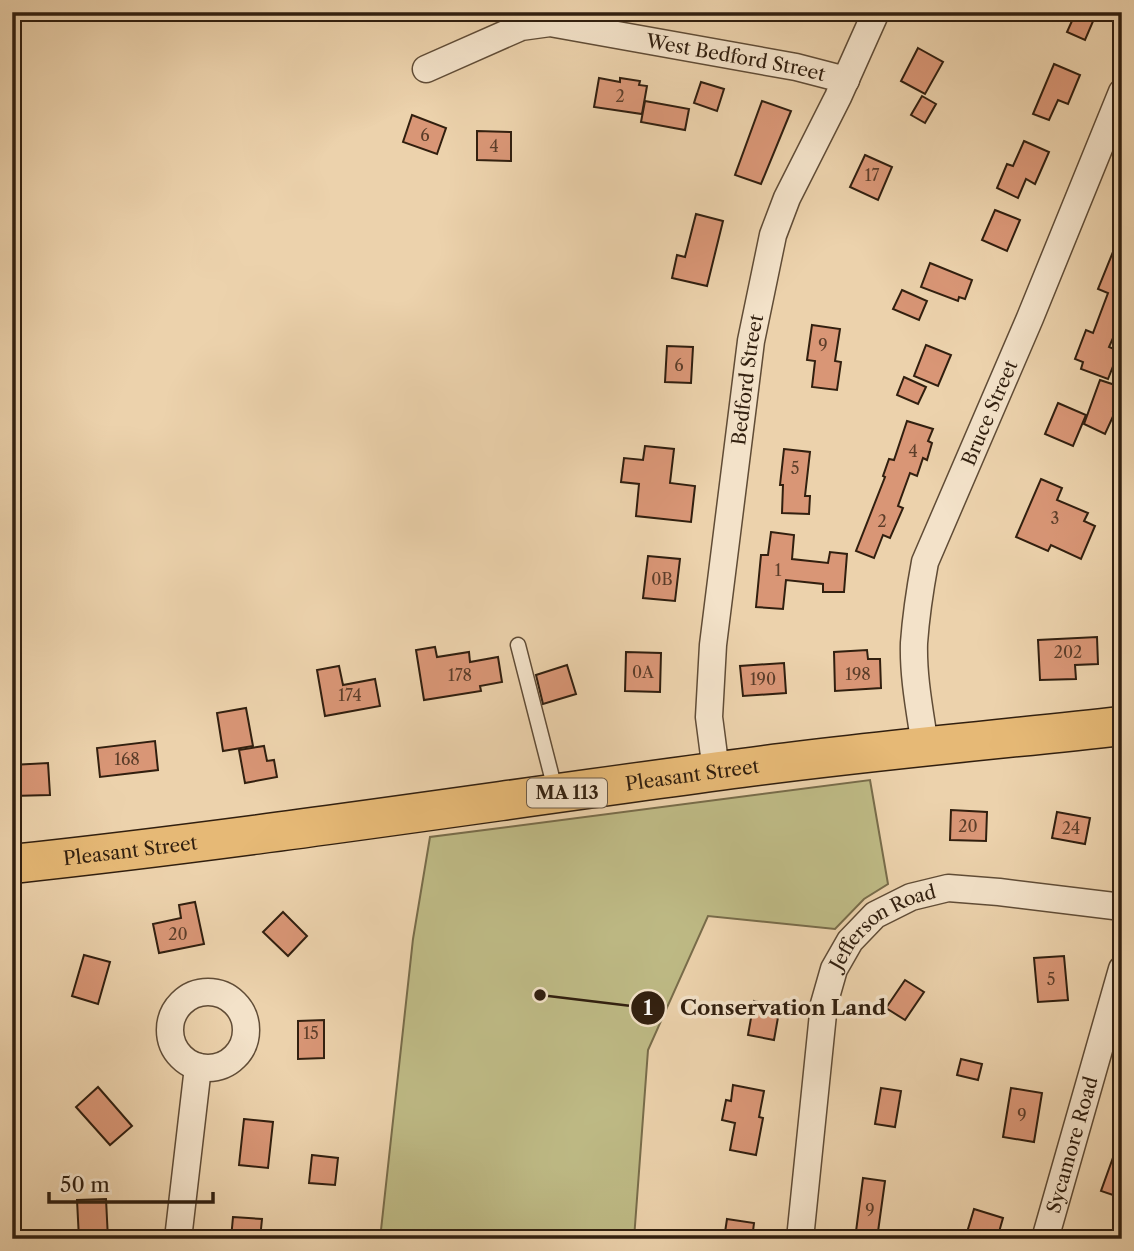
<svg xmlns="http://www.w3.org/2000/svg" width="1134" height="1251" font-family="'Libre Caslon Text',serif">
	<rect width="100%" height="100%" fill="#ecd2ac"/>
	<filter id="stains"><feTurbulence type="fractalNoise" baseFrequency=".00286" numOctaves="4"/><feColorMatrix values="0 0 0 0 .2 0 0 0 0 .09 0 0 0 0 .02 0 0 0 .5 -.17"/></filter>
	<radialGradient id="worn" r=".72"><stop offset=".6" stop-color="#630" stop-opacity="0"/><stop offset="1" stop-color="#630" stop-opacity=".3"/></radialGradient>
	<polygon fill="#beba85" stroke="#786c4a" stroke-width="2" points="870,780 888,884 864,899 835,929 708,916 648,1050 634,1239 380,1239 413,939 430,837"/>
	<g fill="#d99676" stroke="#311f0f" stroke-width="2">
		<polygon points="1076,12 1097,12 1085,40 1067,32"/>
		<polygon points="918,48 943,62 925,94 901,81"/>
		<polygon points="1054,64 1080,75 1068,104 1058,100 1049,120 1033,114"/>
		<polygon points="599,78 620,82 620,78 640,81 639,85 647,86 642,114 594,107"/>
		<polygon points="701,82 724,89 717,111 694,103"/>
		<polygon points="922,96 936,104 925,123 911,115"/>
		<polygon points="645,101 689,109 685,130 641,122"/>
		<polygon points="762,101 791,111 761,184 735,175"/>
		<polygon points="412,115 446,128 437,154 403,142"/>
		<polygon points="477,131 511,132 511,161 477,160"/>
		<polygon points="1024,141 1049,152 1035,184 1026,179 1018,198 997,188 1007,164 1013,166"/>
		<polygon points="865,155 892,167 878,200 850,187"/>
		<polygon points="995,210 1020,220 1007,251 982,240"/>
		<polygon points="696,214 723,221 707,286 672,278 677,255 685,257"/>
		<polygon points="1121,232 1122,318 1109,347 1119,351 1108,379 1081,369 1083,362 1075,359 1086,330 1093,333 1108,293 1098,289"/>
		<polygon points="930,263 972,280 965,299 959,297 958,301 921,287"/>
		<polygon points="902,290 927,301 919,320 893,309"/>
		<polygon points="812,325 840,329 835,361 841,362 837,390 812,387 815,361 807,360"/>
		<polygon points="926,345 951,355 938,386 914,376"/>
		<polygon points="667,346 693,347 691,383 665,382"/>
		<polygon points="904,377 926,387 918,404 897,395"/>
		<polygon points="1100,380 1121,387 1113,411 1115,412 1105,434 1084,424"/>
		<polygon points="1058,403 1086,415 1073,446 1045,434"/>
		<polygon points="907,421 933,429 928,441 932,443 927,460 923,458 917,476 910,473 898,506 903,508 890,538 883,535 874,558 856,551 885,477 883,476 889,459 894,460"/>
		<polygon points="645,446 674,449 670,483 695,486 691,522 636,516 639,484 621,482 624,458 643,460"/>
		<polygon points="784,449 810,452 805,496 810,496 809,514 782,513 783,485 780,485"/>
		<polygon points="1041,479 1062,488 1057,500 1088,513 1084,521 1095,526 1081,559 1051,545 1048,551 1016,537"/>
		<polygon points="771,532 794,535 792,559 828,563 830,552 847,554 844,592 823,592 823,584 786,580 783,609 756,607 761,555 768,555"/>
		<polygon points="648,556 680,559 675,601 643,598"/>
		<polygon points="1097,637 1098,664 1075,665 1076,679 1040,680 1038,640"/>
		<polygon points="435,647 437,657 469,652 470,662 498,657 502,682 480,686 481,691 424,700 416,650"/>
		<polygon points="867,650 868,659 880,659 881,688 835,691 834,652"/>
		<polygon points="626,652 661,653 660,692 625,691"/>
		<polygon points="784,663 786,693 743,696 740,666"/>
		<polygon points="567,665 576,694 543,704 536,675"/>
		<polygon points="339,666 343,685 375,679 380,706 325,716 317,670"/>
		<polygon points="246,708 253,746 223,751 217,713"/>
		<polygon points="155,741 158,770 100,777 97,748"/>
		<polygon points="264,746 267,761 274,760 277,777 245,783 239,750"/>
		<polygon points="48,763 50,795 12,796 12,765"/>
		<polygon points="951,810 987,812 986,841 950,840"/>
		<polygon points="1057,812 1090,818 1085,844 1052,838"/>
		<polygon points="195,902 204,944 159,953 153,924 181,918 179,905"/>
		<polygon points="283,912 307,936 288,956 263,932"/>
		<polygon points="84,955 110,962 98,1004 72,996"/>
		<polygon points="1064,956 1068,1000 1038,1002 1034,958"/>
		<polygon points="905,980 924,992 905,1020 886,1008"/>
		<polygon points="754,1001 780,1006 774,1040 748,1035"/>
		<polygon points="324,1020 324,1058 298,1059 298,1021"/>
		<polygon points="961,1059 982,1064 978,1080 957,1075"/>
		<polygon points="733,1085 764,1091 759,1117 763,1118 756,1155 730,1150 735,1123 722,1120 726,1100 731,1101"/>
		<polygon points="98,1087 132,1126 110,1145 76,1107"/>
		<polygon points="881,1088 901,1091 895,1127 875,1124"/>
		<polygon points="1011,1088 1042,1093 1034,1142 1003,1137"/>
		<polygon points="244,1119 273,1122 268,1168 239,1165"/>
		<polygon points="1119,1141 1122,1141 1122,1198 1101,1191"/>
		<polygon points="312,1155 338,1158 335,1185 309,1183"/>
		<polygon points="863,1178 885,1181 877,1239 855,1239"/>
		<polygon points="106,1199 108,1239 79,1239 77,1200"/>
		<polygon points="974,1209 1003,1218 997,1239 965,1239"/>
		<polygon points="233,1217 262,1219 260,1239 231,1239"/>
		<polygon points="727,1219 754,1223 752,1239 724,1239"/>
	</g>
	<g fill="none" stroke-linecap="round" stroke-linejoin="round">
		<g stroke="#604c36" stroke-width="17">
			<polyline id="lane" points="518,645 556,793"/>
		</g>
		<g stroke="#604c36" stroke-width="29">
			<g id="street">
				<path id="s1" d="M 426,69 L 521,27 L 550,23 L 796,67 L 846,80"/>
				<path id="s2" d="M 925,746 C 920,712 913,677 914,643 C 916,615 920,589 925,562 L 1030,318 L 1122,92"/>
				<path id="s3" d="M 716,771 L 709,717 L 713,645 L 751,341 L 773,235 L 787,198 L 838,97 L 876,12"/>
				<circle cx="208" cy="1030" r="38"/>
				<polyline points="178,1239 198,1067"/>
				<path id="s4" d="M 800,1239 L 824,1004 L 834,969 L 850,941 L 875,915 L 911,897 L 948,888 L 999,892 L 1122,907"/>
				<path id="s5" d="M 1045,1239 L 1122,969"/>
			</g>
		</g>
		<g stroke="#311f0f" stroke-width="41">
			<g id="primary">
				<path id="s6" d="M 12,864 C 256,838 499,800 742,768 C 868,751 995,740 1122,726"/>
			</g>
		</g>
		<use href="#lane" stroke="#f3e2c9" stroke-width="14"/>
		<use href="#street" stroke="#f3e2c9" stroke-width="26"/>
		<use href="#primary" stroke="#e6b976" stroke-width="38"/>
	</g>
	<g text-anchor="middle" stroke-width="7" stroke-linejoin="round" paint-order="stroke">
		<g font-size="16" fill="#5b3d29">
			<text x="620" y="102">2</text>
			<text x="425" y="141">6</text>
			<text x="494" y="152">4</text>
			<text x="872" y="181">17</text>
			<text x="823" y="351">9</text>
			<text x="679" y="371">6</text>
			<text x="913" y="457">4</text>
			<text x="795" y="474">5</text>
			<text x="1055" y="524">3</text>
			<text x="882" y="527">2</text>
			<text x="778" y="576">1</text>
			<text x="662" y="585">0B</text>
			<text x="1068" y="658">202</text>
			<text x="643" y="678">0A</text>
			<text x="858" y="680">198</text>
			<text x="460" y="681">178</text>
			<text x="763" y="685">190</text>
			<text x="350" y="701">174</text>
			<text x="127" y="765">168</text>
			<text x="968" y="832">20</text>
			<text x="1071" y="834">24</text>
			<text x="178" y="940">20</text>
			<text x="1051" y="985">5</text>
			<text x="311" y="1039">15</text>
			<text x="1022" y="1121">9</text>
			<text x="870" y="1216">9</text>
		</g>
		<rect fill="#f3e2c9" stroke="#6b5a47" stroke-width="2" x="527" y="778.5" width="80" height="29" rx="5"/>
		<g font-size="18" font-weight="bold" fill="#311f0f">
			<text x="567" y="799">MA 113</text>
		</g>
		<g font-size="19" fill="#311f0f" stroke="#f3e2c9">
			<text dy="7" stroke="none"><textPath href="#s1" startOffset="322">West Bedford Street</textPath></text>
			<text dy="7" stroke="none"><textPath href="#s3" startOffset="394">Bedford Street</textPath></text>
			<text dy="7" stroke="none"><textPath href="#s2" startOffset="348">Bruce Street</textPath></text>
			<text dy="7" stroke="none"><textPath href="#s6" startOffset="686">Pleasant Street</textPath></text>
			<text dy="7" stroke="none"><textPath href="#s6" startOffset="119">Pleasant Street</textPath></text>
			<text dy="7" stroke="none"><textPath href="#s4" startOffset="340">Jefferson Road</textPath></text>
			<text dy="7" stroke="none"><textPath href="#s5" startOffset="98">Sycamore Road</textPath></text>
		</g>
	</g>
	<path fill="none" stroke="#311f0f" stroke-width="2.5" d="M540 995L648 1008"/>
	<g fill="#311f0f" stroke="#f3e2c9" stroke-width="2.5">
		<circle cx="540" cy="995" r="7"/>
		<circle cx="648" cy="1008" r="18"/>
	</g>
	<g font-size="21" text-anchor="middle" font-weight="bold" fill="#fff">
		<text x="648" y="1015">1</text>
	</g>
	<g font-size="21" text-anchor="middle" font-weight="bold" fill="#311f0f" stroke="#f3e2c9" stroke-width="7" stroke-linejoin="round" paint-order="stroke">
		<text x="783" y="1015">Conservation Land</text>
	</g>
	<rect width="1134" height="1251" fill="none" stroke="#ecd2ac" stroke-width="42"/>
	<rect x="14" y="14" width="1106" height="1223" fill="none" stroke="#311f0f" stroke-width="3.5"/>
	<rect x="21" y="21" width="1092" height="1209" fill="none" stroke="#311f0f" stroke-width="2"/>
	<path d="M49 1192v10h164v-10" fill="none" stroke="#311f0f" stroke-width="3.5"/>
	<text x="60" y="1192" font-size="21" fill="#311f0f" stroke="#f3e2c9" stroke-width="5" paint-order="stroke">50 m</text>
	<rect width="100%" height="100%" filter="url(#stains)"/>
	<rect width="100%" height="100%" fill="url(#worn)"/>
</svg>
